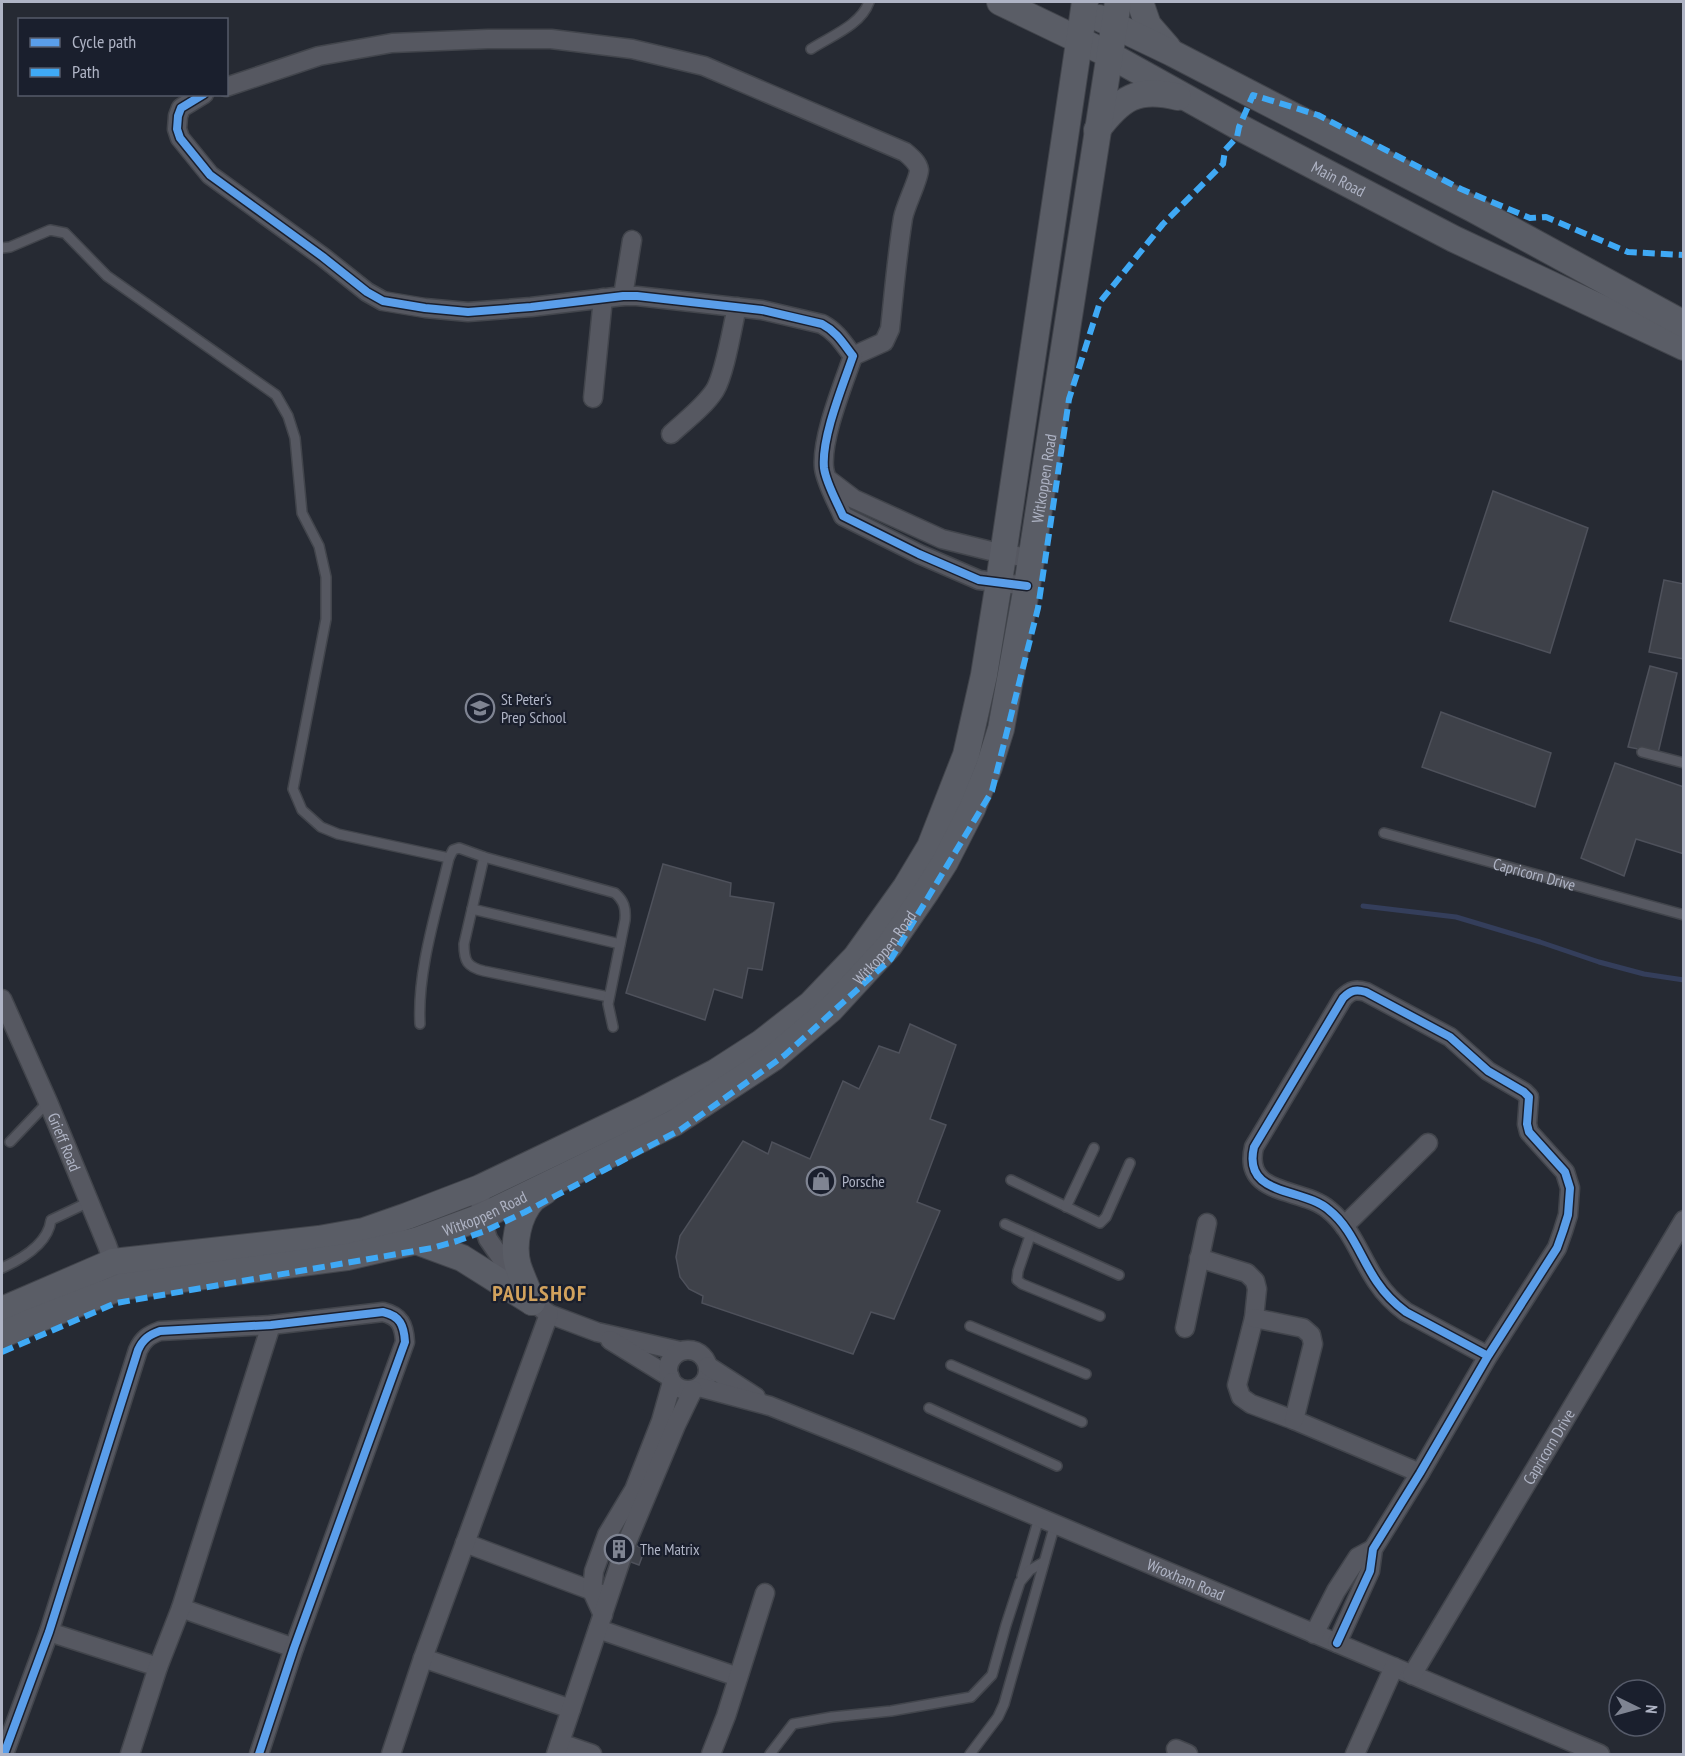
<svg xmlns="http://www.w3.org/2000/svg" width="1685" height="1756" font-family="'PT Sans Narrow',sans-serif">
	<rect width="100%" height="100%" fill="#262a33"/>
	<g fill="none" stroke-linecap="round" stroke-linejoin="round">
		<polyline stroke="#343e5b" stroke-width="5" points="1363,906 1456,917 1540,942 1599,962 1644,974 1684,980"/>
	</g>
	<g fill="#3e4149" stroke="#4e515b" stroke-width="1.5">
		<polygon points="1493,491 1588,528 1550,653 1450,621"/>
		<polygon points="1664,580 1684,584 1684,659 1649,652"/>
		<polygon points="1650,666 1677,673 1658,753 1628,747"/>
		<polygon points="1441,712 1551,753 1535,807 1422,767"/>
		<polygon points="1615,763 1684,787 1684,854 1636,839 1624,876 1581,858"/>
		<polygon points="663,864 731,883 730,896 774,903 762,970 748,968 742,998 714,989 705,1020 626,993"/>
		<polygon points="910,1024 956,1045 930,1119 946,1125 917,1202 940,1211 894,1319 871,1312 853,1354 702,1303 703,1296 689,1289 680,1277 676,1257 680,1236 743,1141 768,1154 772,1142 810,1159 843,1081 859,1089 879,1046 899,1053"/>
		<polygon points="599,1532 645,1549 639,1565 601,1551"/>
	</g>
	<g fill="none" stroke-linecap="round" stroke-linejoin="round">
		<g stroke="#42454c" stroke-width="12">
			<g id="lane">
				<path d="M 811,49 C 831,36 861,25 869,2"/>
				<polyline points="2,248 10,247 50,230 65,233 107,276 276,395 288,416 295,438 302,513 319,546 326,577 326,619 293,789 302,810 321,827 338,834 361,839 449,858"/>
				<polyline points="1642,752 1684,763"/>
				<path id="s1" d="M 1384,833 L 1684,915"/>
				<path d="M 484,857 L 464,944 C 464,961 467,967 484,971 L 609,997"/>
				<polyline points="472,909 620,944"/>
				<path d="M 420,1024 C 417,970 437,910 449,858 L 453,850 L 459,848 L 484,857 L 615,893 C 624,901 626,908 625,920 L 608,1004 L 613,1027"/>
				<polyline points="10,1142 48,1102"/>
				<polyline points="1011,1180 1100,1223 1106,1217 1130,1163"/>
				<polyline points="1066,1207 1094,1148"/>
				<polyline points="1005,1224 1119,1275"/>
				<polyline points="1030,1236 1018,1271 1017,1280 1022,1284 1100,1316"/>
				<path d="M 2,1268 C 22,1259 48,1244 51,1220 L 89,1202"/>
				<polyline points="970,1326 1086,1374"/>
				<polyline points="951,1365 1082,1422"/>
				<polyline points="929,1408 1057,1466"/>
				<polyline points="1022,1576 1039,1518"/>
				<polyline points="770,1754 793,1724 832,1717 891,1711 971,1697 992,1675 1006,1625 1020,1582 1030,1570 1044,1562"/>
				<polyline points="970,1754 998,1717 1004,1704 1055,1524"/>
			</g>
		</g>
		<g stroke="#42454c" stroke-width="21">
			<g id="street">
				<path d="M 226,87 L 319,56 L 392,43 L 488,39 L 551,39 L 632,49 L 704,66 L 905,152 C 911,157 918,163 919,170 C 919,179 905,206 903,218 C 897,255 894,292 890,329 L 884,342 L 853,356"/>
				<path d="M 204,94 L 181,108 L 178,116 L 177,129 L 180,138 L 210,175 L 323,257 L 367,292 L 383,301 L 425,308 L 468,312 L 531,307 L 623,296 L 637,296 L 762,310 L 822,324 C 837,332 843,343 853,356 C 843,385 821,438 824,468 C 826,483 837,502 843,516 L 919,554 L 979,580 L 1027,586"/>
				<polyline points="623,296 632,240"/>
				<polyline points="593,398 603,298"/>
				<path d="M 671,434 C 686,420 704,407 715,390 C 725,373 732,328 737,307"/>
				<polyline points="829,480 854,499 942,539 1003,554 1031,558"/>
				<path id="s2" d="M 2,999 L 48,1102 L 107,1245 L 117,1273"/>
				<polyline points="480,1188 481,1217 488,1239 517,1281"/>
				<polyline points="1344,1226 1428,1143"/>
				<polyline points="1199,1258 1247,1273 1255,1281 1257,1289 1254,1318 1237,1385 1241,1397 1251,1404 1294,1420 1420,1473"/>
				<polyline points="541,1308 549,1314 597,1332 680,1351"/>
				<polyline points="1254,1318 1303,1328 1311,1335 1313,1344 1294,1420"/>
				<polyline points="1185,1328 1207,1223"/>
				<polyline points="610,1340 670,1377"/>
				<circle cx="688" cy="1370" r="20"/>
				<polyline points="708,1366 756,1397"/>
				<path id="s3" d="M 699,1387 L 770,1406 L 858,1441 L 1600,1754"/>
				<polyline points="465,1543 601,1594"/>
				<polyline points="181,1608 294,1648"/>
				<polyline points="603,1615 592,1591 594,1571 607,1535 634,1490 661,1421 672,1382"/>
				<polyline points="598,1629 738,1677"/>
				<polyline points="49,1632 158,1667"/>
				<polyline points="1314,1634 1336,1591 1358,1557 1373,1549"/>
				<path d="M 1337,1643 L 1370,1571 L 1373,1549 L 1420,1473 L 1488,1356 L 1557,1248 L 1563,1231 L 1568,1215 L 1570,1188 L 1565,1172 L 1529,1132 L 1527,1124 L 1529,1097 L 1524,1092 L 1488,1071 L 1450,1037 L 1366,992 C 1356,989 1351,990 1343,998 L 1254,1147 C 1242,1197 1303,1187 1329,1210 C 1352,1228 1361,1259 1377,1282 C 1385,1294 1395,1304 1406,1312 L 1488,1356"/>
				<polyline points="423,1658 571,1709"/>
				<path id="s4" d="M 1412,1675 L 1684,1220"/>
				<polyline points="560,1743 592,1754"/>
				<polyline points="1176,1749 1188,1754"/>
				<path d="M 4,1754 L 49,1632 L 138,1350 C 143,1339 149,1335 160,1331 L 271,1325 L 383,1312 C 400,1316 404,1325 405,1342 L 294,1648 L 259,1754"/>
				<polyline points="130,1754 158,1667 181,1608 271,1325"/>
				<polyline points="391,1754 423,1658 549,1314"/>
				<polyline points="556,1754 627,1542 676,1425 693,1390"/>
				<polyline points="711,1754 726,1716 765,1593"/>
				<polyline points="1355,1754 1394,1667"/>
			</g>
		</g>
		<g stroke="#42454c" stroke-width="28">
			<g id="secondary">
				<path id="s5" d="M 1000,2 L 1108,54 L 1239,127 L 1454,239 L 1684,347"/>
				<polyline points="1140,2 1148,25 1168,48"/>
				<polyline points="1099,18 1172,53 1473,209 1684,324"/>
				<path d="M 1097,130 C 1121,98 1137,87 1178,97"/>
				<polyline points="416,1241 462,1258 532,1302"/>
				<path d="M 532,1302 C 528,1290 522,1278 518,1266 C 512,1245 518,1215 533,1199 C 537,1196 541,1194 545,1191"/>
				<polyline points="2,1310 113,1262 319,1239 364,1231 407,1216 480,1188 643,1110 716,1072 761,1043 811,1004 856,957 906,887 930,847 966,755 984,675 999,582 1085,2"/>
				<path id="s6" d="M 2,1335 L 26,1324 L 121,1287 L 347,1257 L 416,1241 L 481,1217 L 674,1123 L 773,1058 L 831,1009 L 889,946 L 926,892 L 945,862 L 972,809 L 989,767 L 1001,729 L 1027,586 L 1118,2"/>
			</g>
		</g>
		<use href="#lane" stroke="#565861" stroke-width="9"/>
		<use href="#street" stroke="#565861" stroke-width="18"/>
		<use href="#secondary" stroke="#5a5d66" stroke-width="26"/>
		<polyline stroke="#3fa9f5" stroke-width="6" stroke-dasharray="12 6" stroke-linecap="butt" points="2,1352 116,1303 432,1248 457,1241 485,1231 525,1212 680,1130 785,1055 891,959 992,791 1038,608 1069,399 1100,302 1163,224 1223,164 1225,150 1237,137 1239,127 1253,95 1318,115 1461,189 1530,218 1546,217 1628,252 1684,255"/>
		<g stroke="#1a1f2d" stroke-width="11">
			<g id="cycleway">
				<path d="M 204,94 L 181,108 L 178,116 L 177,129 L 180,138 L 210,175 L 323,257 L 367,292 L 383,301 L 425,308 L 468,312 L 531,307 L 623,296 L 637,296 L 762,310 L 822,324 C 837,332 843,343 853,356 C 843,385 821,438 824,468 C 826,483 837,502 843,516 L 919,554 L 979,580 L 1027,586"/>
				<path d="M 1337,1643 L 1370,1571 L 1373,1549 L 1420,1473 L 1488,1356 L 1557,1248 L 1563,1231 L 1568,1215 L 1570,1188 L 1565,1172 L 1529,1132 L 1527,1124 L 1529,1097 L 1524,1092 L 1488,1071 L 1450,1037 L 1366,992 C 1356,989 1351,990 1343,998 L 1254,1147 C 1242,1197 1303,1187 1329,1210 C 1352,1228 1361,1259 1377,1282 C 1385,1294 1395,1304 1406,1312 L 1488,1356"/>
				<path d="M 4,1754 L 49,1632 L 138,1350 C 143,1339 149,1335 160,1331 L 271,1325 L 383,1312 C 400,1316 404,1325 405,1342 L 294,1648 L 259,1754"/>
			</g>
		</g>
		<use href="#cycleway" stroke="#5a9eea" stroke-width="8"/>
	</g>
	<defs>
		<g id="school-ring" transform="scale(1.5)"><circle r="9.5" fill="#1a1f2d" stroke="#7f8492" stroke-width="1.5"/><path d="M0-5L7-2L0 1L-7-2ZM-4 1L0 2.5L4 1V4Q0 6-4 4Z" fill="#7f8492"/></g>
		<g id="shop-ring" transform="scale(1.5)"><circle r="9.5" fill="#1a1f2d" stroke="#7f8492" stroke-width="1.5"/><path d="M-5-2.5h2.3a2.7 3.5 0 0 1 5.4 0H5L5.5 6h-11ZM-1.5-2.5h3a1.5 2.3 0 0 0-3 0Z" fill="#7f8492"/></g>
		<g id="building-ring" transform="scale(1.5)"><circle r="9.5" fill="#1a1f2d" stroke="#7f8492" stroke-width="1.5"/><path d="M-4-6H4V6H1V3H-1V6H-4ZM-2.5-4.3h1.7v1.8h-1.7ZM.8-4.3h1.7v1.8H.8ZM-2.5-1h1.7V.8h-1.7ZM.8-1h1.7V.8H.8Z" fill="#7f8492"/></g>
	</defs>
	<g fill-rule="evenodd">
		<use href="#school-ring" x="480" y="708"/>
		<use href="#shop-ring" x="821" y="1181"/>
		<use href="#building-ring" x="619" y="1549"/>
	</g>
	<g text-anchor="middle" stroke-width="4.5" stroke-linejoin="round" paint-order="stroke">
		<g font-size="16" fill="#afb4c5" stroke="#1a1f2d">
			<text dy="6" stroke="none"><textPath href="#s5" startOffset="382">Main Road</textPath></text>
			<text dy="6" stroke="none"><textPath href="#s6" startOffset="1491">Witkoppen Road</textPath></text>
			<text dy="6" stroke="none"><textPath href="#s1" startOffset="156">Capricorn Drive</textPath></text>
			<text dy="6" stroke="none"><textPath href="#s6" startOffset="987">Witkoppen Road</textPath></text>
			<text dy="6" stroke="none"><textPath href="#s2" startOffset="156">Grieff Road</textPath></text>
			<text dy="6" stroke="none"><textPath href="#s6" startOffset="501">Witkoppen Road</textPath></text>
			<text dy="6" stroke="none"><textPath href="#s4" startOffset="266">Capricorn Drive</textPath></text>
			<text dy="6" stroke="none"><textPath href="#s3" startOffset="524">Wroxham Road</textPath></text>
		</g>
		<g font-size="16" fill="#afb4c5" stroke="#1a1f2d" text-anchor="start">
			<text x="501" y="705">St Peter's<tspan x="501" dy="18">Prep School</tspan></text>
			<text x="842" y="1187">Porsche</text>
			<text x="640" y="1555">The Matrix</text>
		</g>
		<g font-size="22" font-weight="bold" letter-spacing="1.5" fill="#d2a25d" stroke="#1a1f2d">
			<text x="540" y="1301">PAULSHOF</text>
		</g>
	</g>
	<rect width="1685" height="1756" fill="none" stroke="#afb4c5" stroke-width="6"/>
	<rect x="18" y="18" width="210" height="78" fill="#1a1f2d" stroke="#565b6a" stroke-width="1.5"/>
	<rect x="30" y="38" width="30" height="9" fill="#5a9eea" stroke="#565b6a" stroke-width="1.5"/>
	<text x="72" y="48" font-size="18" fill="#afb4c5">Cycle path</text>
	<rect x="30" y="68" width="30" height="9" fill="#3fa9f5" stroke="#565b6a" stroke-width="1.5"/>
	<text x="72" y="78" font-size="18" fill="#afb4c5">Path</text>
	<g transform="translate(1637 1708) rotate(95)"><circle r="28" fill="#1a1f2d" stroke="#565b6a" stroke-width="1.5"/>
	<path d="M0-4.5L10 22L0 15L-10 22Z" fill="#7f8492"/>
	<text y="-9" font-size="16" font-weight="bold" text-anchor="middle" fill="#afb4c5">N</text>
	</g>
</svg>
